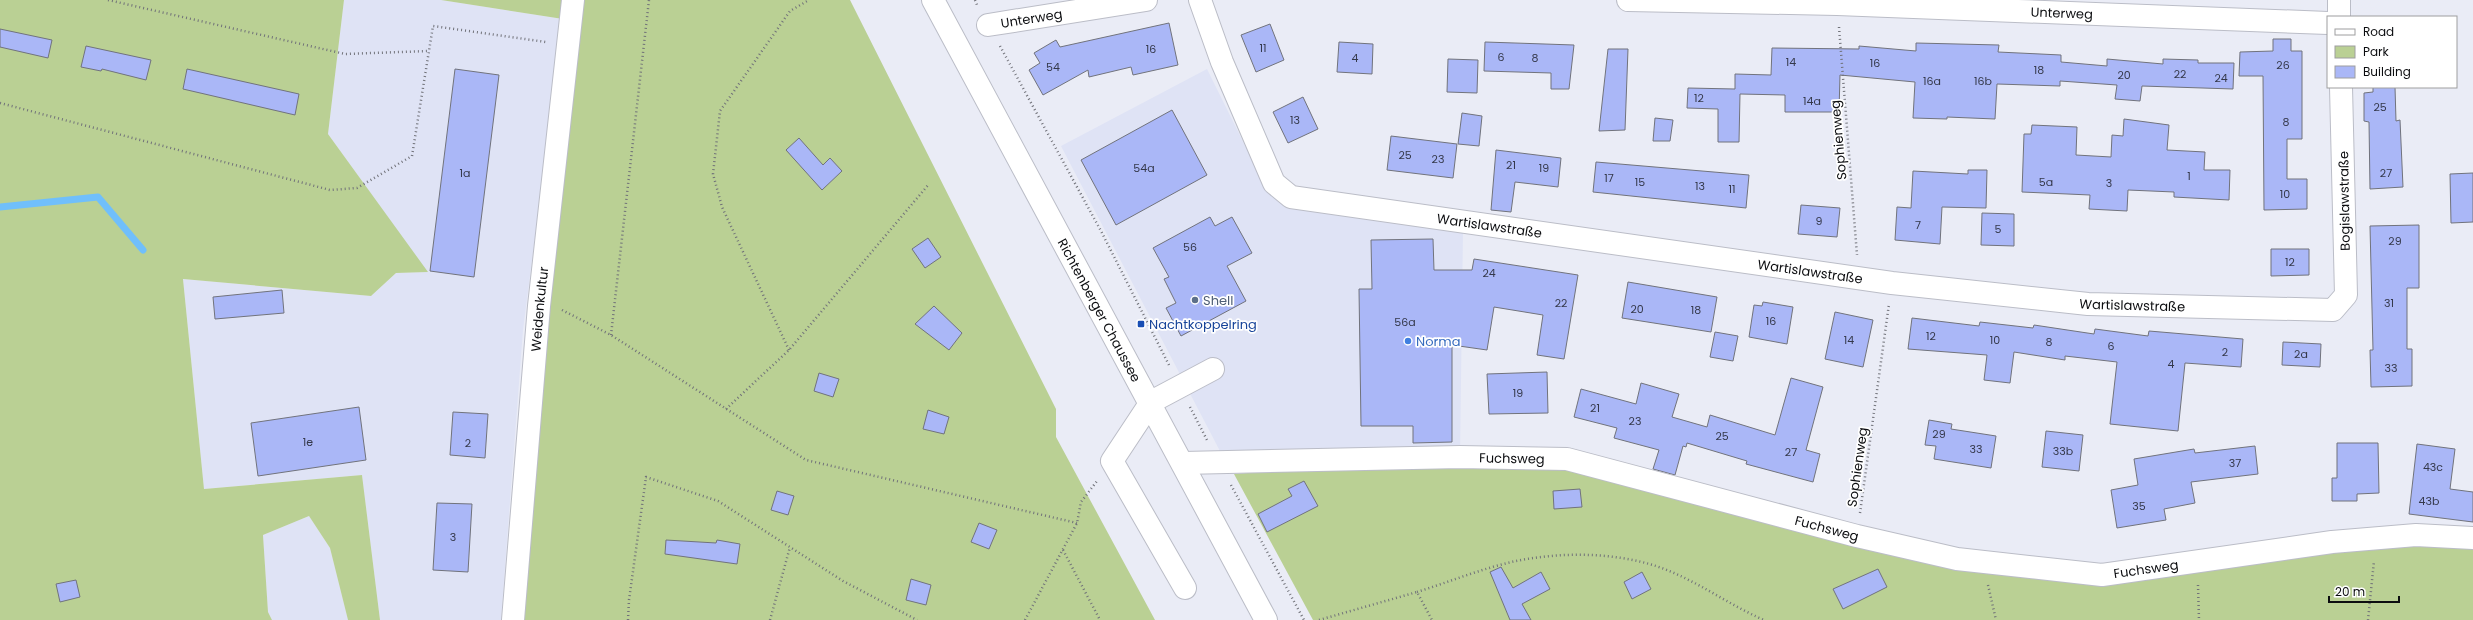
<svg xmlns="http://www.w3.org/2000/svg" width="2473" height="620" font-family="Poppins,sans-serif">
	<rect width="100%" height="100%" fill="#eaecf6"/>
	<g fill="#dfe3f5">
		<polygon points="344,0 441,0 563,19 523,330 501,620 380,620 362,475 204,489 183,279 371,296 396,273 427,272 328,134"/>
		<polygon points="1207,69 1268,192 1463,230 1460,457 1221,453 1061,146"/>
		<polygon points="309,516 330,548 348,620 272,620 268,612 263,535"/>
	</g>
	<g fill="#bad094">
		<polygon points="0,0 344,0 328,134 428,272 396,273 371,296 183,279 204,489 362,475 380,620 348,620 330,548 309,516 263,535 268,612 272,620 0,620"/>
		<polygon points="441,0 565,0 563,19"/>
		<polygon points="583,0 850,0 1056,409 1056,437 1155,620 521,620 544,341"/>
		<polygon points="1460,457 1567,459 1857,536 2102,575 2473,538 2473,620 1313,620 1234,474"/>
	</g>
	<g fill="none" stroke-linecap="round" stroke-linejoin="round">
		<polyline stroke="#70bffb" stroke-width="7" points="0,207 98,197 143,250"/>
	</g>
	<g fill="#aab7f7" stroke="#71737c">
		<polygon points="1169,23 1178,65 1133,75 1131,67 1089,77 1088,70 1043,95 1029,70 1040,63 1034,53 1056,40 1060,47"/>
		<polygon points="1270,24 1284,60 1256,72 1241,35"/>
		<polygon points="0,29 52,40 48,58 0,47"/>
		<polygon points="2273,39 2291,39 2291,51 2302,51 2302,139 2287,139 2287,179 2307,179 2307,209 2264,210 2263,76 2239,76 2240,52 2273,51"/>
		<polygon points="1339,42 1373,44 1372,74 1337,72"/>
		<polygon points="1485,42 1574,45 1569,89 1551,89 1551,73 1484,71"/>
		<polygon points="1916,43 1999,45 1998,52 2061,55 2061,62 2107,66 2107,59 2163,64 2163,59 2198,60 2198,63 2234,63 2233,89 2142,86 2140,101 2115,99 2117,85 2060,81 2060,86 1997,84 1995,119 1947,117 1947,119 1913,118 1915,82 1840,75 1839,112 1785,112 1785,95 1740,94 1739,142 1718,142 1718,109 1687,108 1688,88 1735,89 1735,74 1771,75 1772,48 1859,49 1859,46 1916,51"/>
		<polygon points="86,46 151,60 146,80 102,69 101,71 81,67"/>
		<polygon points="1608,49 1628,49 1625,130 1599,131"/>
		<polygon points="1448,59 1478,60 1477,93 1447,92"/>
		<polygon points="187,69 299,94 295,115 183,89"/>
		<polygon points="455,69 499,75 474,277 430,271"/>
		<polygon points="2373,87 2395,87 2396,121 2400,120 2403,187 2370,189 2369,122 2364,121 2364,93 2373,92"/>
		<polygon points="1303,97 1318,129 1288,143 1273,112"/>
		<polygon points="1172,110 1207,175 1116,225 1081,160"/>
		<polygon points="1462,113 1482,116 1479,146 1458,144"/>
		<polygon points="1655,118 1673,120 1670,141 1653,141"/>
		<polygon points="2124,119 2169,125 2167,150 2205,152 2204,170 2230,170 2229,200 2174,197 2174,192 2128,190 2127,211 2089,209 2090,195 2022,192 2024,134 2031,134 2032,125 2077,127 2076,155 2111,157 2112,135 2123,136"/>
		<polygon points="1391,136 1457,144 1453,178 1387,170"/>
		<polygon points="799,138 823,165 830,158 842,171 822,190 786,150"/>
		<polygon points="1496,150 1561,158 1558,187 1515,182 1511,212 1491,210"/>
		<polygon points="1596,162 1749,175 1746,208 1593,192"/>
		<polygon points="1968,170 1987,170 1986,208 1942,207 1940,244 1895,240 1897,207 1911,208 1913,171 1968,174"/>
		<polygon points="2473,173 2473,222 2451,223 2450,174"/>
		<polygon points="1801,205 1840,208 1837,237 1798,234"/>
		<polygon points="1982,213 2014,214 2014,246 1981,245"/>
		<polygon points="1210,217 1215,226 1232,217 1252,253 1227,266 1246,301 1181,336 1166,308 1176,303 1164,279 1169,277 1153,248"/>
		<polygon points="2419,225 2419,288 2407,288 2407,349 2412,349 2412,386 2371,387 2370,350 2373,350 2370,226"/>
		<polygon points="928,238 941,257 925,268 912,249"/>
		<polygon points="1433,239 1434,270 1472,270 1474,259 1578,275 1564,359 1537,355 1543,315 1494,307 1487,350 1452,345 1452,442 1413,443 1413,426 1361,426 1359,289 1372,289 1371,240"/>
		<polygon points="2271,249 2309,249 2309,275 2271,276"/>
		<polygon points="1628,282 1717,297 1711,332 1622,318"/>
		<polygon points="282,290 284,313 215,319 213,297"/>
		<polygon points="1763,302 1793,307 1787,344 1749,337 1754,305 1762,306"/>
		<polygon points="934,306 962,333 949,350 915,324"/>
		<polygon points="1835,312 1873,320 1863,367 1825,359"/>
		<polygon points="1912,318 1979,326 1980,322 2033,328 2034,325 2094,334 2095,329 2148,336 2149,331 2243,339 2241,367 2185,363 2178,431 2110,424 2117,362 2065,356 2065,360 2014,352 2010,383 1984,380 1987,355 1908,349"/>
		<polygon points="1715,332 1738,336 1733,361 1710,357"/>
		<polygon points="2283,342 2321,344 2320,367 2282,365"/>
		<polygon points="1547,372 1548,413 1489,414 1487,374"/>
		<polygon points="819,373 839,379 833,397 814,391"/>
		<polygon points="1791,378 1823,387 1806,450 1820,454 1813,482 1746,464 1747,461 1687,443 1686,447 1683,446 1675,475 1653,469 1659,450 1614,438 1617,428 1574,417 1581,389 1636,404 1641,383 1679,394 1672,417 1707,427 1710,415 1775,435"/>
		<polygon points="359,407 366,460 258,476 251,423"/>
		<polygon points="928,410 949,417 944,434 923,429"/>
		<polygon points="453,412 488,414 485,458 450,455"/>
		<polygon points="1929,420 1952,424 1951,429 1996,436 1991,468 1934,459 1936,446 1925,445"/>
		<polygon points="2046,431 2083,435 2079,471 2042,467"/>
		<polygon points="2337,443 2378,443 2379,493 2357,494 2357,501 2332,501 2332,478 2337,478"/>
		<polygon points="2417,444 2455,449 2450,489 2473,492 2473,522 2409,514"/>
		<polygon points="2255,446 2258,474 2191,482 2195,503 2164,509 2166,520 2117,528 2111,490 2138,485 2134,459 2194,449 2195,453"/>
		<polygon points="1304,481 1318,506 1267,532 1258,514 1292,496 1288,489"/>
		<polygon points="1580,489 1582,507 1554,509 1553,491"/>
		<polygon points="777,491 794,496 788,515 771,510"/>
		<polygon points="437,503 472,504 468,572 433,570"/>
		<polygon points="979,523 997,530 989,549 971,542"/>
		<polygon points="666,540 716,543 717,540 740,544 737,564 665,554"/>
		<polygon points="1501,567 1513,588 1541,572 1550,589 1522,604 1531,620 1510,620 1490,572"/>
		<polygon points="1878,569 1887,587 1843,609 1833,589"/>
		<polygon points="1642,572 1651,589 1632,599 1624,582"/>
		<polygon points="911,579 931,585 926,605 906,600"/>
		<polygon points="76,580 80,597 60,602 56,584"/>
	</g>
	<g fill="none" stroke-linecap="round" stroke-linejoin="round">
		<g stroke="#bbbdc7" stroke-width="24">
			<g id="minor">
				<path id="s1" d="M 933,0 L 1266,620"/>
				<path id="s2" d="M 1200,0 L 1222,62 L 1274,183 L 1291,197 L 1892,283 L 2088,304 L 2333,310 L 2346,295 L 2341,87"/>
				<path id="s3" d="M 1628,0 L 1837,4 L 2328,23"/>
				<polyline points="2339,0 2339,17"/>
				<path id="s4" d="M 988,25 L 1146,0"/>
				<path id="s5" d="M 1183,463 L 1460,457 L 1567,459 L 1857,536 L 1957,559 L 2102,575 L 2332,542 L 2416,535 L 2473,538"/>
				<polyline points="1185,588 1112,461 1151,402 1213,369"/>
				<path id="s6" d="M 513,620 L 539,306 L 573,0"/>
			</g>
		</g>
		<g stroke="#717279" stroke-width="2.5" stroke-dasharray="1 3" stroke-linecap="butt">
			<polyline points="108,0 345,54 429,51"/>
			<polyline points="975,0 977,5"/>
			<polyline points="1839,27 1857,255"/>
			<polyline points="1000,46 1101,231 1170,367"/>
			<polyline points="0,103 330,190 357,188 412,156 433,26 546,42"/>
			<polyline points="562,310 611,335 806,460 1077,523"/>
			<polyline points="611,335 649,0"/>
			<polyline points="789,350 722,207 713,174 720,111 790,11 809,0"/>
			<polyline points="1190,407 1207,440"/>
			<polyline points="726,409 789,350 929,184"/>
			<polyline points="1231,485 1304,620"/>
			<polyline points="1860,513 1889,304"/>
			<polyline points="1063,550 1100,620"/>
			<polyline points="1988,585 1996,620"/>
			<polyline points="2198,585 2199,620"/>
			<path d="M 1417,592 C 1449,582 1483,568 1516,561 C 1561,552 1612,552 1656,566 C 1695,579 1727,604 1764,620"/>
			<polyline points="628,620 629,600 646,477 718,501 843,581 917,620"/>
			<polyline points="770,620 790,547"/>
			<polyline points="1025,620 1077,523 1081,502 1097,481"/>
			<polyline points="1319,620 1417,592 1432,620"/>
			<polyline points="2368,620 2374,561"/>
		</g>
		<use href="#minor" stroke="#fff" stroke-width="22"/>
	</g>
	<circle fill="#5c6f8a" stroke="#fff" stroke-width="1.5" cx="1195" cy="300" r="4"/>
	<rect fill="#1a4fb4" stroke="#fff" stroke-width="1.5" x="1137" y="320" width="8" height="8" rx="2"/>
	<circle fill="#3f7fe0" stroke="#fff" stroke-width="1.5" cx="1408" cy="341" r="4"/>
	<g text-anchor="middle" stroke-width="3.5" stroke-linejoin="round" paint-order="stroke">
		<g font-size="11" fill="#34384a">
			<text x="1263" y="52">11</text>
			<text x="1151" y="53">16</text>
			<text x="1501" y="61">6</text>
			<text x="1355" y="62">4</text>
			<text x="1535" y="62">8</text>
			<text x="1791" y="66">14</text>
			<text x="1875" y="67">16</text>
			<text x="2283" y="69">26</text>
			<text x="1053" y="71">54</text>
			<text x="2039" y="74">18</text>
			<text x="2180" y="78">22</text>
			<text x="2124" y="79">20</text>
			<text x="2221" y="82">24</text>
			<text x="1932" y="85">16a</text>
			<text x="1983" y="85">16b</text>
			<text x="1699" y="102">12</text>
			<text x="1812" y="105">14a</text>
			<text x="2380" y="111">25</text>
			<text x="1295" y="124">13</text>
			<text x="2286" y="126">8</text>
			<text x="1405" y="159">25</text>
			<text x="1438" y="163">23</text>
			<text x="1511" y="169">21</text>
			<text x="1144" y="172">54a</text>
			<text x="1544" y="172">19</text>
			<text x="465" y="177">1a</text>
			<text x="2386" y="177">27</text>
			<text x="2189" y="180">1</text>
			<text x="1609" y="182">17</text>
			<text x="1640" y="186">15</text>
			<text x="2046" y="186">5a</text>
			<text x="2109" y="187">3</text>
			<text x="1700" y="190">13</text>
			<text x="1732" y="193">11</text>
			<text x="2285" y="198">10</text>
			<text x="1819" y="225">9</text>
			<text x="1918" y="229">7</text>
			<text x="1998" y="233">5</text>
			<text x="2395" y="245">29</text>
			<text x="1190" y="251">56</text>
			<text x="2290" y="266">12</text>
			<text x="1489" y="277">24</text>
			<text x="1561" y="307">22</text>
			<text x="2389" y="307">31</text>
			<text x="1637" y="313">20</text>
			<text x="1696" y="314">18</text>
			<text x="1771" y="325">16</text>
			<text x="1405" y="326">56a</text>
			<text x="1931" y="340">12</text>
			<text x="1849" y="344">14</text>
			<text x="1995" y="344">10</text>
			<text x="2049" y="346">8</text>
			<text x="2111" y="350">6</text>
			<text x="2225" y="356">2</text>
			<text x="2301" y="358">2a</text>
			<text x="2171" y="368">4</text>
			<text x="2391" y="372">33</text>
			<text x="1518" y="397">19</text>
			<text x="1595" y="412">21</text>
			<text x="1635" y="425">23</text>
			<text x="1939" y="438">29</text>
			<text x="1722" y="440">25</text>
			<text x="308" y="446">1e</text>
			<text x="468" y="447">2</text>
			<text x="1976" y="453">33</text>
			<text x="2063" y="455">33b</text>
			<text x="1791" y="456">27</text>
			<text x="2235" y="467">37</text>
			<text x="2433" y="471">43c</text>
			<text x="2429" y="505">43b</text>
			<text x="2139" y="510">35</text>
			<text x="453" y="541">3</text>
		</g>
		<g font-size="13" fill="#0c0d10" stroke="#fff">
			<text dy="5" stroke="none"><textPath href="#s3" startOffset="434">Unterweg</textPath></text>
			<text dy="5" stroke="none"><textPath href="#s4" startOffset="44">Unterweg</textPath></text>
			<text transform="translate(1838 140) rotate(-95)" y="5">Sophienweg</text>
			<text transform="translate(2344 201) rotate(-91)" y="5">Bogislawstraße</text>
			<text dy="5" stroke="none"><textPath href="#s2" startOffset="420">Wartislawstraße</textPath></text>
			<text dy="5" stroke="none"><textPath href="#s2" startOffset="744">Wartislawstraße</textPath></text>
			<text dy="5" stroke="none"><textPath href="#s2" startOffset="1068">Wartislawstraße</textPath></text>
			<text dy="5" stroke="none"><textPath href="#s1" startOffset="352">Richtenberger Chaussee</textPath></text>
			<text dy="5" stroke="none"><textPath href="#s6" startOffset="312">Weidenkultur</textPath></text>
			<text dy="5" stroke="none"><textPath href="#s5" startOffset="329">Fuchsweg</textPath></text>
			<text transform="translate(1857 467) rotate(-82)" y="5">Sophienweg</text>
			<text dy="5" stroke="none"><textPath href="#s5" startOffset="653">Fuchsweg</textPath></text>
			<text dy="5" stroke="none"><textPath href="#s5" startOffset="977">Fuchsweg</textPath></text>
		</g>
		<g font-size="13" fill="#4e5e75" stroke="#fff" text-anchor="start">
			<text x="1203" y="305">Shell</text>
		</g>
		<g font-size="13" fill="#164399" stroke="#fff" text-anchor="start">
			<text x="1149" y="329">Nachtkoppelring</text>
		</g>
		<g font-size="13" fill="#366cbe" stroke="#fff" text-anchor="start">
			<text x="1416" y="346">Norma</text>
		</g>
	</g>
	<rect x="2327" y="16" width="130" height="72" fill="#ffffff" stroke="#9e9e9f"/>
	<rect x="2335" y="29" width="20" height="6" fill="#ffffff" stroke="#9e9e9f"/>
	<text x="2363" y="36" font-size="12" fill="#0c0d10">Road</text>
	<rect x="2335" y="46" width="20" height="12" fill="#bad094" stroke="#9e9e9f"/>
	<text x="2363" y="56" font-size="12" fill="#0c0d10">Park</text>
	<rect x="2335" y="66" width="20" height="12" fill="#aab7f7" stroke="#9e9e9f"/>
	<text x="2363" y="76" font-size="12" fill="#0c0d10">Building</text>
	<path d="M2329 596v6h70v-6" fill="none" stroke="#0c0d10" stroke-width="2"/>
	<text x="2335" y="596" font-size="12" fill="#0c0d10" stroke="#ffffff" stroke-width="3" paint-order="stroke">20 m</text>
</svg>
